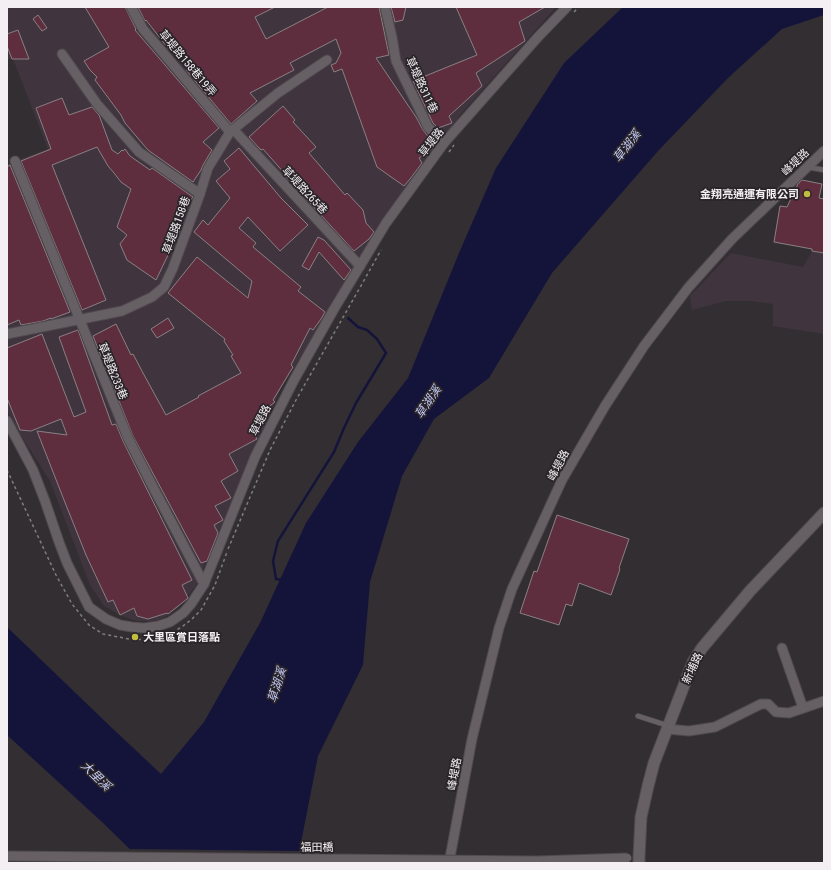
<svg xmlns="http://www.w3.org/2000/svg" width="831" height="870" font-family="'Roboto Condensed','Noto Sans TC',sans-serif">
	<rect width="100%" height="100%" fill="#332e32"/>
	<g fill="#40353e">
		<polygon points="7,7 556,7 460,115 385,221 335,303 282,386 196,585 178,608 168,615 158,620 150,621 138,621 130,619 120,615 104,606 90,585 50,481 13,423 7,411 7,164 48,149 13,59 7,59"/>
		<polygon points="812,251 824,253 824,334 773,326 773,304 750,301 726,301 692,310 690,296 731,253 803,267"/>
	</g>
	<polygon fill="#14143b" points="623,7 824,7 824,15 782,29 728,78 658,151 552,273 489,378 434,419 402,476 370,582 363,665 318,756 297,863 144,863 102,822 7,735 7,627 112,728 161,774 204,722 260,623 306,523 358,442 408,378 459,253 496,168 564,63"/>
	<polygon fill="#332e32" points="127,849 301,851 299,863 142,863"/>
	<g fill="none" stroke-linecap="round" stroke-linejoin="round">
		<polyline stroke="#14143b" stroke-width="2.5" points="282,580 276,579 273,561 278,541 334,452 344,428 356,403 386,353 377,339 367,330 358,327 348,318"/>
	</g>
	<g fill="#5e2e3f" stroke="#898082">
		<polygon points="85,7 125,7 136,29 135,30 219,128 203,142 212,150 203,165 201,170 193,182 148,150 125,123 121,115 95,80 97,77 90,70 84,61 109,47"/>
		<polygon points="138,7 275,7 255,17 266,39 328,7 379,7 389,55 376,58 416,117 423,130 435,145 433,148 419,158 422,163 410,179 404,186 377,167 342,69 334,72 331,65 336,63 341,53 336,39 290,63 294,70 250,93 257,101 231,124 186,70 192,65 179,48 171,52 146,20 145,21"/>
		<polygon points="391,7 406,7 403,20 395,22"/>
		<polygon points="456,7 545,7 519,22 525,41 476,73 482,86 449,116 452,123 438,128 433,123 413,81 477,55"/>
		<polygon points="38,15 47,28 42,31 33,19"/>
		<polygon points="18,30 29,59 12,59 7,46 7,34"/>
		<polygon points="62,98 69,115 92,107 99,115 112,150 118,154 122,150 123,151 125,149 130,156 150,170 152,168 193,197 176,221 182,225 182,226 156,280 127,260 120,244 127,235 117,227 131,189 121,182 114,173 108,166 97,147 52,165 106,300 82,310 21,161 51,149 36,108"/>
		<polygon points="283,106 295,120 293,122 316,147 309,153 345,195 347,193 363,210 366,223 374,232 369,239 354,251 286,177 285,176 286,175 263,149 261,150 249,137"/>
		<polygon points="239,148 281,198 308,225 280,251 248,217 239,228 256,243 253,247 301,287 298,291 325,312 321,319 313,330 310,328 291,365 293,367 273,400 275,402 262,412 267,418 250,427 257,439 229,454 238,471 221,481 231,498 215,506 223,520 214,525 218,533 207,561 201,563 133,436 93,336 116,324 131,355 133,354 143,373 166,415 199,397 198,396 241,373 231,356 233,355 224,341 225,339 168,293 197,257 248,298 252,281 194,232 203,220 208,225 230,198 216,181 230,169 224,161"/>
		<polygon points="10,165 70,312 51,319 51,318 43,321 21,325 19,320 7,325 7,167"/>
		<polygon points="802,180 822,184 819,198 824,199 824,253 812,251 812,249 774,242 780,206 787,207 798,184"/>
		<polygon points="318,237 324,240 351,270 344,280 319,252 309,270 302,266"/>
		<polygon points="168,318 174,328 157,338 151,329"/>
		<polygon points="78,330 112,425 116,424 123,441 192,580 182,585 188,598 187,599 168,614 167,613 148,619 137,616 134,608 120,615 113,600 108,602 86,555 64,500 37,431 67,435 61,419 31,431 20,430 7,398 7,348 42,334 74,417 86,412 59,337"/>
		<polygon points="557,515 629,539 619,568 620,569 611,595 579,583 572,606 566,604 559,625 520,613 534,571 537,572"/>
	</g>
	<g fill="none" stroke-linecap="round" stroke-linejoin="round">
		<g stroke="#4f4a4e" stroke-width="6">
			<g id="service">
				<polyline points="807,167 824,170"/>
				<polyline points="638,716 669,726"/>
			</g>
		</g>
		<g stroke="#4f4a4e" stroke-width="11">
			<g id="minor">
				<polyline points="131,7 143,29 230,132"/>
				<polyline points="385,7 392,37 396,61 428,127 444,143"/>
				<polyline points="62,54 97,104 139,152 200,194"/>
				<polyline points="233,129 360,266"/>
				<polyline points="15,161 128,438 153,487 204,584"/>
				<polyline points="7,334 122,311 152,297 164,287 173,268 200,194 208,168 230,132 278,93 327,60"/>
				<polyline points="7,421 33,470 45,501 59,542 67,563 89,607 106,619 120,625 132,627 144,628 158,626 170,622 183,613 191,604 204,584 255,457 294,380 334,309 386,223 444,143 538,37 567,7"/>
				<polyline points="782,648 803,708"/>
				<polyline points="667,729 689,731 715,727 761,704 768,704 776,712 789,713 824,701"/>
				<polyline points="449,863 472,739 499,628 512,589 562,480 605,406 644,346 688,288 732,239 824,151"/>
			</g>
		</g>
		<g stroke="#4f4a4e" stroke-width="13">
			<polyline id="tertiary" points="639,863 639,857 641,817 648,786 654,763 693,662 702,648 750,591 824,513"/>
		</g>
		<g stroke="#817d80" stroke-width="1.5" stroke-dasharray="3 3" stroke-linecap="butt">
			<polyline points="574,12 579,7"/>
			<polyline points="449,152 454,145"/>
			<polyline points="7,470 56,575 72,604 89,625 103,634 129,639 153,640 170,634 183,626 192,619 201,610 215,585 227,552"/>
			<polyline points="228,549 270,450 296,400 362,284 381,250"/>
		</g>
		<use href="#service" stroke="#665f64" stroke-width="4.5"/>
		<use href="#minor" stroke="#665f64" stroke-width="9"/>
		<use href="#tertiary" stroke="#665f64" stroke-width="11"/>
		<g stroke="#4f4a4e" stroke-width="11" stroke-linecap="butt">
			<polyline id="minor-bridge" points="7,856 537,861 627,858"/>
		</g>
		<use href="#minor-bridge" stroke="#665f64" stroke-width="9"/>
	</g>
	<g fill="#c2bd3f" stroke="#292428" stroke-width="1.5">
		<circle cx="807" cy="194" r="4"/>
		<circle cx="135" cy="637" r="4"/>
	</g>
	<g text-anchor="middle" stroke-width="3.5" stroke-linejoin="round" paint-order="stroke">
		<g font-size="11" fill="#f3eff2" stroke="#292428">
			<text transform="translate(188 63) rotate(50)" y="4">草堤路158巷19弄</text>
			<text transform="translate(422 85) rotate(65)" y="4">草堤路311巷</text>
			<text transform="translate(431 142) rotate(-52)" y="4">草堤路</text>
			<text transform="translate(795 162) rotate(-44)" y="4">峰堤路</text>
			<text transform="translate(305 190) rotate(47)" y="4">草堤路265巷</text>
			<text transform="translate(176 225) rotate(-70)" y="4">草堤路158巷</text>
			<text transform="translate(113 371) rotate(68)" y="4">草堤路233巷</text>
			<text transform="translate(260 420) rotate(-63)" y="4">草堤路</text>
			<text transform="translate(558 465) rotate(-62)" y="4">峰堤路</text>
			<text transform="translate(692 668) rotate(-65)" y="4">新埔路</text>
			<text transform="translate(454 774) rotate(-80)" y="4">峰堤路</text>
			<text x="317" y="851">福田橋</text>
		</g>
		<g font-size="11" font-weight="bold" fill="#f3eff2" stroke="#292428" text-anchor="end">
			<text x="799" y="198">金翔亮通運有限公司</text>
			<text x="143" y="641" text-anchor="start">大里區賞日落點</text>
		</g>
		<g font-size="12" font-style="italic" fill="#c3c9f6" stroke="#292428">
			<text transform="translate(627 146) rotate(-52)" y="4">草湖溪</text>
			<text transform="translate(428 402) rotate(-56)" y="4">草湖溪</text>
			<text transform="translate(277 685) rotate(-73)" y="4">草湖溪</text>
			<text transform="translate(96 776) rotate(44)" y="4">大里溪</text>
		</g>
	</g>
	<rect width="831" height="870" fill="none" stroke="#f3eff2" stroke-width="16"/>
</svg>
